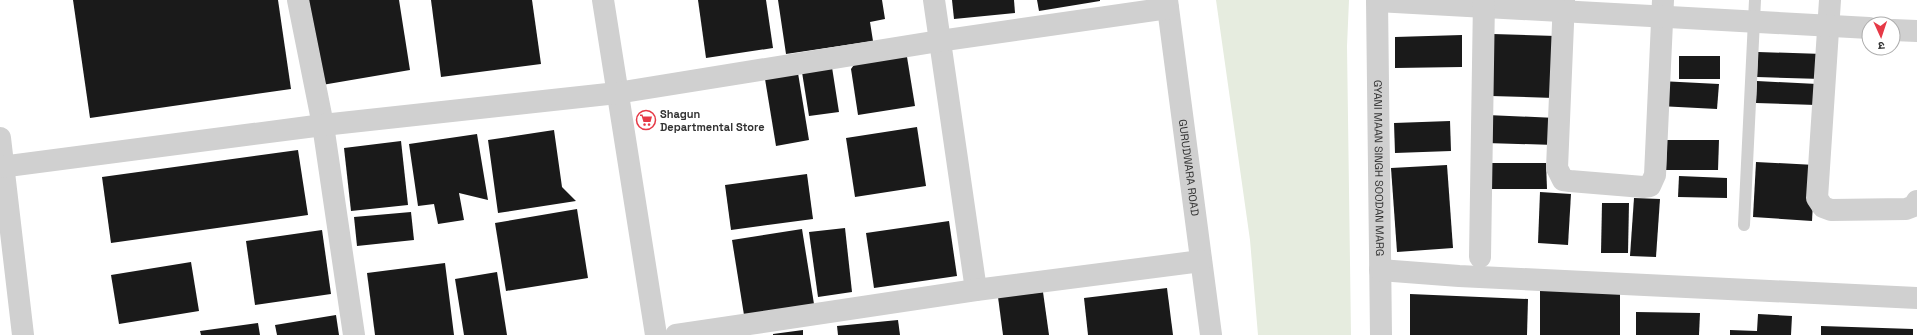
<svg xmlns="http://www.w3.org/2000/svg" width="1917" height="335" font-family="'Space Grotesk','Noto Sans Devanagari',sans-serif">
	<rect width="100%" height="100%" fill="#fff"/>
	<polygon fill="#e6ecdf" points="1216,0 1349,0 1347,46 1351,335 1258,335 1250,240"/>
	<g fill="#1a1a1a">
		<polygon points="73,0 278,0 291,89 90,118"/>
		<polygon points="308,0 399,0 410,70 322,85"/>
		<polygon points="431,0 532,0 541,64 441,77"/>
		<polygon points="698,0 766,0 773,48 706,58"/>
		<polygon points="778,0 882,0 885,19 870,22 873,41 786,54"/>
		<polygon points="952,0 1014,0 1015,13 954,19"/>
		<polygon points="1037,0 1100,0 1100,1 1039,11"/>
		<polygon points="1493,34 1556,36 1554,98 1491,96"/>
		<polygon points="1462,35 1462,67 1395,68 1395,37"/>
		<polygon points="1758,52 1823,54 1822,79 1757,77"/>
		<polygon points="862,54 907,57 915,106 858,115 851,69"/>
		<rect x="1679" y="56" width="41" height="23"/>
		<polygon points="831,61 839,112 809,116 801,66"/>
		<polygon points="797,67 809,140 776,146 764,73"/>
		<polygon points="1660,81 1719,84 1717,109 1659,106"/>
		<polygon points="1757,81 1817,84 1816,105 1756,103"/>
		<polygon points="1487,115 1556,118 1555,145 1486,143"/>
		<polygon points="1450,121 1451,151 1395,153 1394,123"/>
		<polygon points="917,127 926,186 855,197 846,138"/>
		<polygon points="554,130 562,187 576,201 498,213 488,140"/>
		<polygon points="477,134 488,200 459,193 464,220 438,224 434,204 418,206 409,144"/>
		<polygon points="1667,140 1719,140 1718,170 1666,170"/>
		<polygon points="401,141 408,205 351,211 344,148"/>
		<polygon points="298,150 308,215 111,243 102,177"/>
		<polygon points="1756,162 1815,165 1812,221 1753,217"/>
		<polygon points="1489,163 1546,163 1547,189 1490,189"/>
		<polygon points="1447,165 1453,248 1397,252 1391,168"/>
		<polygon points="807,174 813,219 731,230 725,185"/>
		<polygon points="1679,176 1727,178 1727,198 1678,197"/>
		<polygon points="1540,192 1571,194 1568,245 1538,243"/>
		<polygon points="1634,198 1660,199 1656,257 1630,256"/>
		<polygon points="1602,203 1629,203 1628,253 1601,253"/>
		<polygon points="577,209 588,278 506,291 495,223"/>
		<polygon points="411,212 414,240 357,246 354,217"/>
		<polygon points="949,221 957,276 874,288 866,233"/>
		<polygon points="845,228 852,292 818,297 809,232"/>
		<polygon points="802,229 814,304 744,315 732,240"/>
		<polygon points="322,230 331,294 255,305 246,241"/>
		<polygon points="191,262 199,311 119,324 111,275"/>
		<polygon points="445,263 454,335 375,335 367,273"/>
		<polygon points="497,272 507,335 464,335 455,279"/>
		<polygon points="1167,288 1173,335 1088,335 1084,298"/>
		<rect x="1540" y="290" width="80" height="45"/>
		<polygon points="1043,292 1049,335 1003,335 998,297"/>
		<polygon points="1410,294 1528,299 1527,335 1410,335"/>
		<polygon points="1636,312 1700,313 1699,335 1636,335"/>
		<polygon points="1758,314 1792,316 1791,335 1730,335 1730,330 1757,331"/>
		<polygon points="336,315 339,335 277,335 275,325"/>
		<polygon points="898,320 900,335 838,335 837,326"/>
		<polygon points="258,323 260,335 201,335 200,331"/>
		<polygon points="1821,326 1913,329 1913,335 1821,335"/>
		<polygon points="803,330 803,335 773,335 773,334"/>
	</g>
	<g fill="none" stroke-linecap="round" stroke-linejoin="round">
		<polyline stroke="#d0d0d0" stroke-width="12" points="1744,225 1755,0"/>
		<g stroke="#d0d0d0" stroke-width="22">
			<polyline points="298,0 323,125 354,335"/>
			<polyline points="603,0 656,335"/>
			<polyline points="934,0 976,290"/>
			<path id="s1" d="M 1167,0 L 1211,335"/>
			<path id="s2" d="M 1377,0 L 1381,335"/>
			<polyline points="1564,0 1557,168 1563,180 1570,181 1643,187 1650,186 1655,175 1663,0"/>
			<polyline points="1830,0 1817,198 1823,207 1831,210 1906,209 1914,206 1917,201"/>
			<polyline points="1377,1 1869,28"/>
			<polyline points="1893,30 1917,31"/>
			<polyline points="0,138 23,335"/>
			<polyline points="0,167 323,125 617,93 939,41 1168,8"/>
			<polyline points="1480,257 1484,0"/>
			<polyline points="1380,270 1459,276 1917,298"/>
			<polyline points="676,335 976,290 1201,261"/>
		</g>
	</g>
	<defs>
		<g id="supermarket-ring" transform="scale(1)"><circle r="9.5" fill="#fff" stroke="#e63946" stroke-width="1.5"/><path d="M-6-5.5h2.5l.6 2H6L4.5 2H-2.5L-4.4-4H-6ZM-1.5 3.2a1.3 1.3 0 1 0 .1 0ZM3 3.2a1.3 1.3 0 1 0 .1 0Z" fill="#e63946"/></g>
	</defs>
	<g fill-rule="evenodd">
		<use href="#supermarket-ring" x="646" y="120"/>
	</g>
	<g text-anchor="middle" stroke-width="4" stroke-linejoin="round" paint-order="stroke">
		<g font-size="11" font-weight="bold" fill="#333" stroke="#fff" text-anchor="start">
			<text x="660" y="118">Shagun<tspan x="660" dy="13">Departmental Store</tspan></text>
		</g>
		<g font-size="11" fill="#333" stroke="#fff">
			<text dy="4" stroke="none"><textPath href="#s2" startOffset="168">GYANI MAAN SINGH SOODAN MARG</textPath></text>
			<text dy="4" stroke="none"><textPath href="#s1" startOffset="169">GURUDWARA ROAD</textPath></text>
		</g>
	</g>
	<g transform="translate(1881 36) rotate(177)"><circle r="19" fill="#ffffff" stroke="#adadad"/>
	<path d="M0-3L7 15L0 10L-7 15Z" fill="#e63946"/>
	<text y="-6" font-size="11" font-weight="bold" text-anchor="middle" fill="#333333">उ</text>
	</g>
</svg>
